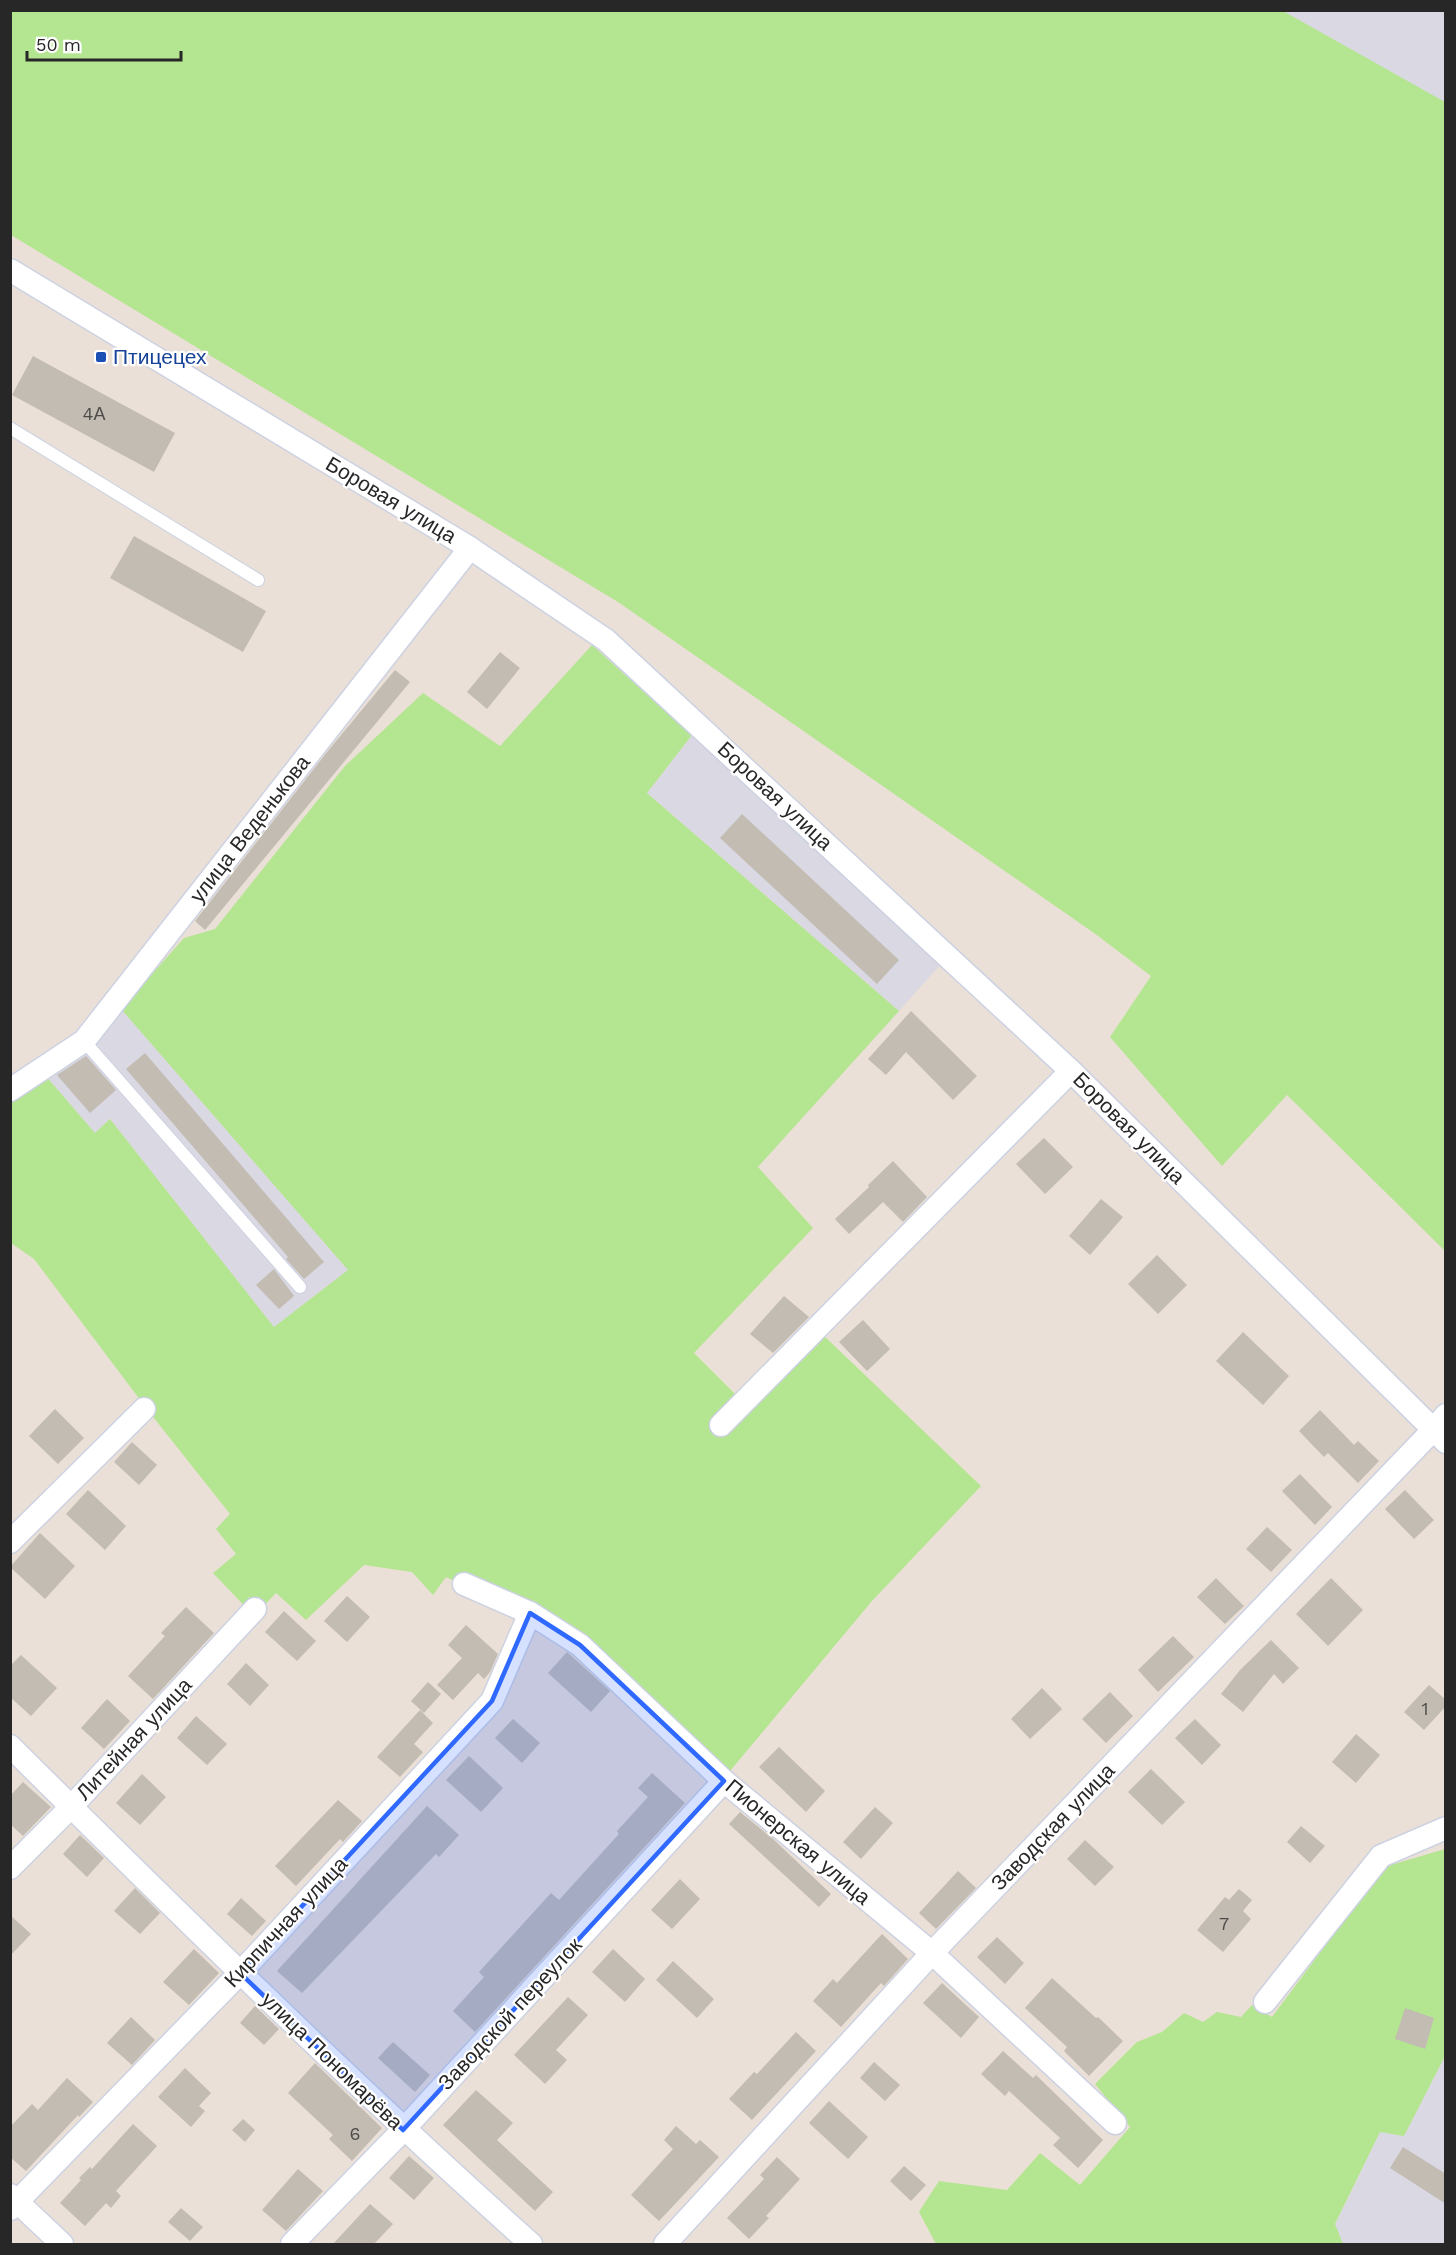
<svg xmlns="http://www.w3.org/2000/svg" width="1456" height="2255" font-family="'Work Sans',sans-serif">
	<rect width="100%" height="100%" fill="#ebe0d7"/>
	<g fill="#dad8e2">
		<polygon points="1219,11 1445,11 1445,118"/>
		<polygon points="692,735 941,964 899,1011 647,793"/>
		<polygon points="121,1009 348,1270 274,1327 110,1119 95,1133 44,1074"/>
		<polygon points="1445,2056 1445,2244 1343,2244 1335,2225 1380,2132 1404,2136"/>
	</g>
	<g fill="#b4e590">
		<polygon points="10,11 1283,11 1445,102 1445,1251 1287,1095 1222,1166 1110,1037 1151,976 1094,933 618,602 11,235"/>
		<polygon points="592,645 692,735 647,793 899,1011 758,1167 813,1228 694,1353 741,1400 821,1333 981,1486 872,1601 725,1777 586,1643 446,1577 433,1595 412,1572 364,1565 306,1620 276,1593 254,1616 213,1573 236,1554 216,1529 230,1514 150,1413 34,1259 11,1243 11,1101 44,1074 95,1133 110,1119 274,1327 348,1270 121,1009 184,938 215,929 345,766 423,693 500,746"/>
		<polygon points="1445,1849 1445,2056 1404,2136 1380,2132 1335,2224 1343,2244 936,2244 919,2212 939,2181 1007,2190 1040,2153 1080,2185 1130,2127 1095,2084 1137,2042 1162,2032 1184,2013 1203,2022 1217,2012 1241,2017 1252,2005 1272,2017 1384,1867"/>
	</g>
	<g fill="#c2bcb3">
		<polygon points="33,356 175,433 154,472 12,395"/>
		<polygon points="134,536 266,611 243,652 110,578"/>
		<polygon points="500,652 520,668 487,709 467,692"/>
		<polygon points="395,670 410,682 205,930 195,921 327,752"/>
		<polygon points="742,814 899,960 877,984 720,838"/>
		<polygon points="911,1011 977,1076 953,1100 906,1052 886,1075 868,1059"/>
		<polygon points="145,1053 324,1262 304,1279 286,1259 288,1257 126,1069"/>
		<polygon points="86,1056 116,1090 90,1113 57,1075"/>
		<polygon points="1044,1138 1073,1167 1045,1194 1016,1164"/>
		<polygon points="893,1161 927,1197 903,1222 883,1202 849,1234 835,1219 869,1187 868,1185"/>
		<polygon points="1101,1199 1123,1217 1090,1255 1069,1236"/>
		<polygon points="1157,1255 1187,1285 1158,1314 1128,1284"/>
		<polygon points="274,1269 294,1296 279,1309 256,1285"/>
		<polygon points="784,1296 809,1317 773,1353 750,1334"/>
		<polygon points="863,1320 890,1349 867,1371 839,1342"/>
		<polygon points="1243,1332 1289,1376 1263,1405 1216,1361"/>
		<polygon points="55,1409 84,1438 58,1464 29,1436"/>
		<polygon points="1320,1410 1354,1445 1358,1441 1379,1461 1358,1483 1328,1453 1324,1457 1299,1431"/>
		<polygon points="132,1442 157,1465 139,1485 114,1462"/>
		<polygon points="1300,1474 1332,1507 1315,1525 1282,1491"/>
		<polygon points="88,1490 126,1526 105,1550 66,1514"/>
		<polygon points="1405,1490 1434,1520 1414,1539 1385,1509"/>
		<polygon points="1267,1527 1292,1550 1271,1572 1246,1549"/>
		<polygon points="40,1533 75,1566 45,1599 10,1567"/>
		<polygon points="1216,1578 1244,1606 1225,1624 1197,1597"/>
		<polygon points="1331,1578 1363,1610 1328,1646 1296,1614"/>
		<polygon points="347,1596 370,1617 347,1642 324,1621"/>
		<polygon points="186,1607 214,1633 153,1699 128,1676 165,1636 161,1633"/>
		<polygon points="284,1611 316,1641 297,1661 265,1632"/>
		<polygon points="466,1625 498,1654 490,1672 484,1679 478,1673 453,1700 437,1685 462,1658 448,1645"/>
		<polygon points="1173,1636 1194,1657 1158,1692 1138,1670"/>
		<polygon points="1271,1640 1299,1668 1283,1684 1274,1674 1243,1712 1221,1694 1240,1670"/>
		<polygon points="567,1652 610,1691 591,1712 548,1673"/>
		<polygon points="21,1655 57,1688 31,1716 10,1697 10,1666"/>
		<polygon points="246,1663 269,1685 250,1706 227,1684"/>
		<polygon points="428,1682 441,1694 424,1713 411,1701"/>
		<polygon points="1429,1685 1446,1700 1446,1706 1424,1730 1404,1712"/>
		<polygon points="1042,1688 1062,1709 1030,1739 1011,1719"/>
		<polygon points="1110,1692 1133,1716 1106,1743 1082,1719"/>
		<polygon points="107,1699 130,1721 104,1749 81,1728"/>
		<polygon points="420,1710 433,1723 414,1744 423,1752 400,1777 377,1757"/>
		<polygon points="196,1716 227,1744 207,1765 177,1738"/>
		<polygon points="513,1719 540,1743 522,1763 495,1738"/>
		<polygon points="1195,1719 1221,1745 1202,1765 1175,1738"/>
		<polygon points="1356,1734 1380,1755 1356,1783 1332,1762"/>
		<polygon points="779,1747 825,1791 806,1812 759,1767"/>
		<polygon points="469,1756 503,1788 481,1812 446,1780"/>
		<polygon points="1151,1769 1185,1802 1162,1825 1128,1792"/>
		<polygon points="652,1773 685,1803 475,2032 453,2011 484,1977 479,1972 551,1893 559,1900 619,1834 617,1831 648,1797 638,1788"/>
		<polygon points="142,1774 166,1797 140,1825 116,1803"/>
		<polygon points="23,1782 51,1807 23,1836 10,1824 10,1796"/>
		<polygon points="338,1800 362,1821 343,1842 340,1839 296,1886 275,1866"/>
		<polygon points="427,1806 459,1835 439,1857 436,1854 302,1993 277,1971"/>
		<polygon points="875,1807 893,1823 861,1859 843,1842"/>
		<polygon points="740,1812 772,1838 831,1894 819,1907 729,1824"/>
		<polygon points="1301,1826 1325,1846 1310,1863 1287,1842"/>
		<polygon points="80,1835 104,1858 87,1877 63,1854"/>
		<polygon points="1085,1840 1114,1867 1095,1886 1067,1859"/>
		<polygon points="958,1871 976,1888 936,1929 919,1913"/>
		<polygon points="680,1879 700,1899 672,1929 651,1910"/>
		<polygon points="135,1888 160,1913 140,1934 114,1911"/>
		<polygon points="1239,1889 1252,1900 1243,1911 1251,1919 1223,1952 1197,1930 1225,1897 1229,1900"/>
		<polygon points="241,1898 266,1921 252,1936 227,1914"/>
		<polygon points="10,1915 31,1934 10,1956"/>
		<polygon points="882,1934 908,1959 884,1986 881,1983 841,2027 813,2001 833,1979 837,1983"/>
		<polygon points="997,1937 1024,1963 1005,1984 977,1957"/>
		<polygon points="194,1949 219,1973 189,2005 163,1982"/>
		<polygon points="613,1949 645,1979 625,2002 592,1972"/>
		<polygon points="673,1961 714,1999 697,2018 656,1980"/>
		<polygon points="1052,1978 1096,2018 1098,2017 1123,2041 1089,2076 1064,2051 1067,2047 1025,2008"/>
		<polygon points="942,1983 979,2017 961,2038 923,2003"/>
		<polygon points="568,1997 588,2015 556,2050 567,2060 545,2084 514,2055"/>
		<polygon points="255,2006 279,2029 264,2045 240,2023"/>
		<polygon points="1405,2008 1434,2018 1425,2049 1395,2039"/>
		<polygon points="131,2017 155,2040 132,2065 107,2043"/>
		<polygon points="796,2032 816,2051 752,2120 729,2099 754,2072 757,2074"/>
		<polygon points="393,2042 430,2075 415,2092 378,2058"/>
		<polygon points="1003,2051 1033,2078 1036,2075 1103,2140 1078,2168 1053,2145 1060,2138 1009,2091 1005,2096 981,2074"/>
		<polygon points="874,2062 900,2085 885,2101 860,2078"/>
		<polygon points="315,2063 382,2128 352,2161 329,2139 333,2135 288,2093"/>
		<polygon points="185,2068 211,2093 199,2106 205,2111 191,2127 158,2097"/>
		<polygon points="67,2078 93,2102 79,2117 78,2115 26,2171 10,2157 10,2127 32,2104 38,2110"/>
		<polygon points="476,2090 513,2123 497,2140 553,2192 535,2211 443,2125"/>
		<polygon points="829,2101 868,2137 848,2159 809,2123"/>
		<polygon points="243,2119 255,2130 245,2142 232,2130"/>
		<polygon points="133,2124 157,2146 116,2191 121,2196 111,2208 106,2203 85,2226 60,2203 81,2180 79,2178 90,2167 92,2169"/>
		<polygon points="676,2126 696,2144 700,2140 719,2157 659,2221 631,2195 673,2149 664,2140"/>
		<polygon points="1403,2147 1446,2174 1446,2204 1390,2168"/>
		<polygon points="409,2156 434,2178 414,2200 389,2178"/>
		<polygon points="777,2157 800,2179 766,2216 769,2218 749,2239 727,2218 764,2179 760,2175"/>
		<polygon points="904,2166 926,2185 911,2201 890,2181"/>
		<polygon points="298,2169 323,2191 286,2231 262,2210"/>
		<polygon points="370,2204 393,2224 374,2244 333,2244"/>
		<polygon points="181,2208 203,2227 190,2241 168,2222"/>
	</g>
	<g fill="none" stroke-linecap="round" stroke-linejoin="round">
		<g stroke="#ccd2e1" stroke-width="14">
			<g id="service">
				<polyline points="10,428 258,580"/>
				<polyline points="84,1041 300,1287"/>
			</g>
		</g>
		<g stroke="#ccd2e1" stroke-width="25">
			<g id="minor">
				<polyline points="10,270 470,548 606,640 1071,1071 1446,1442"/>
				<polyline points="10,1090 84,1041 470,548"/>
				<polyline points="721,1425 1071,1071"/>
				<polyline points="10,1542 144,1409"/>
				<polyline points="464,1584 530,1613 580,1645 724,1781 932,1953 1115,2123"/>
				<path d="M 10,1746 C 181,1916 352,2084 531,2244"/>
				<polyline points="10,1868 71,1807 255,1609"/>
				<polyline points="1265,2002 1381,1856 1446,1828"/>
				<polyline points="10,2195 62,2244"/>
				<polyline points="10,2209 240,1973 492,1701 530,1613"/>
				<polyline points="292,2244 403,2130 724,1781"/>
				<polyline points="665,2244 932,1953 1434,1429 1446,1415"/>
			</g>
		</g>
		<use href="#service" stroke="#fff" stroke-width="12"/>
		<use href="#minor" stroke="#fff" stroke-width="22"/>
	</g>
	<path fill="#2f69ff" fill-opacity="0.2" stroke="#2f69ff" stroke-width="4.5" stroke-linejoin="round" d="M 530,1613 L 580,1645 L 724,1781 L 403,2130 L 240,1973 L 492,1701 Z"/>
	<rect fill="#1a4fb4" stroke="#fff" stroke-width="2" x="95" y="351" width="12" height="12" rx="3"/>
	<g text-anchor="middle" stroke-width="4.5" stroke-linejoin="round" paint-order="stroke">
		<g font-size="18" fill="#4e4c4a">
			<text x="94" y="420">4А</text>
			<text x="1425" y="1715">1</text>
			<text x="1224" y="1930">7</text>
			<text x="355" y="2140">6</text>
		</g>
		<g font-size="21" fill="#164399" stroke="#fff" text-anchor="start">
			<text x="113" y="364">Птицецех</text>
		</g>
		<g font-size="21" fill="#272727" stroke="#fff">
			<text transform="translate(391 500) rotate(31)" y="7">Боровая улица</text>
			<text transform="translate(775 796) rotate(43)" y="7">Боровая улица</text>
			<text transform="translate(250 829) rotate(-52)" y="7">улица Веденькова</text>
			<text transform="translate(1129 1128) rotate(45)" y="7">Боровая улица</text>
			<text transform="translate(134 1739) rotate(-47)" y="7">Литейная улица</text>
			<text transform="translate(1053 1827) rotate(-46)" y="7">Заводская улица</text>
			<text transform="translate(798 1842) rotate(40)" y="7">Пионерская улица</text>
			<text transform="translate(286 1922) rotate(-47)" y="7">Кирпичная улица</text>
			<text transform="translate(510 2014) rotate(-47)" y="7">Заводской переулок</text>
			<text transform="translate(332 2061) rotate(44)" y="7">улица Пономарёва</text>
		</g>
	</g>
	<rect width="1456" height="2255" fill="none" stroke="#272727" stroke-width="24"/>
	<path d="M27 51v9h154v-9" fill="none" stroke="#272727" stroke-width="3"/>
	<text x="36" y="51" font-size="18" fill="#272727" stroke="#ffffff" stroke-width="4.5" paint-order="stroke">50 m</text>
</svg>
